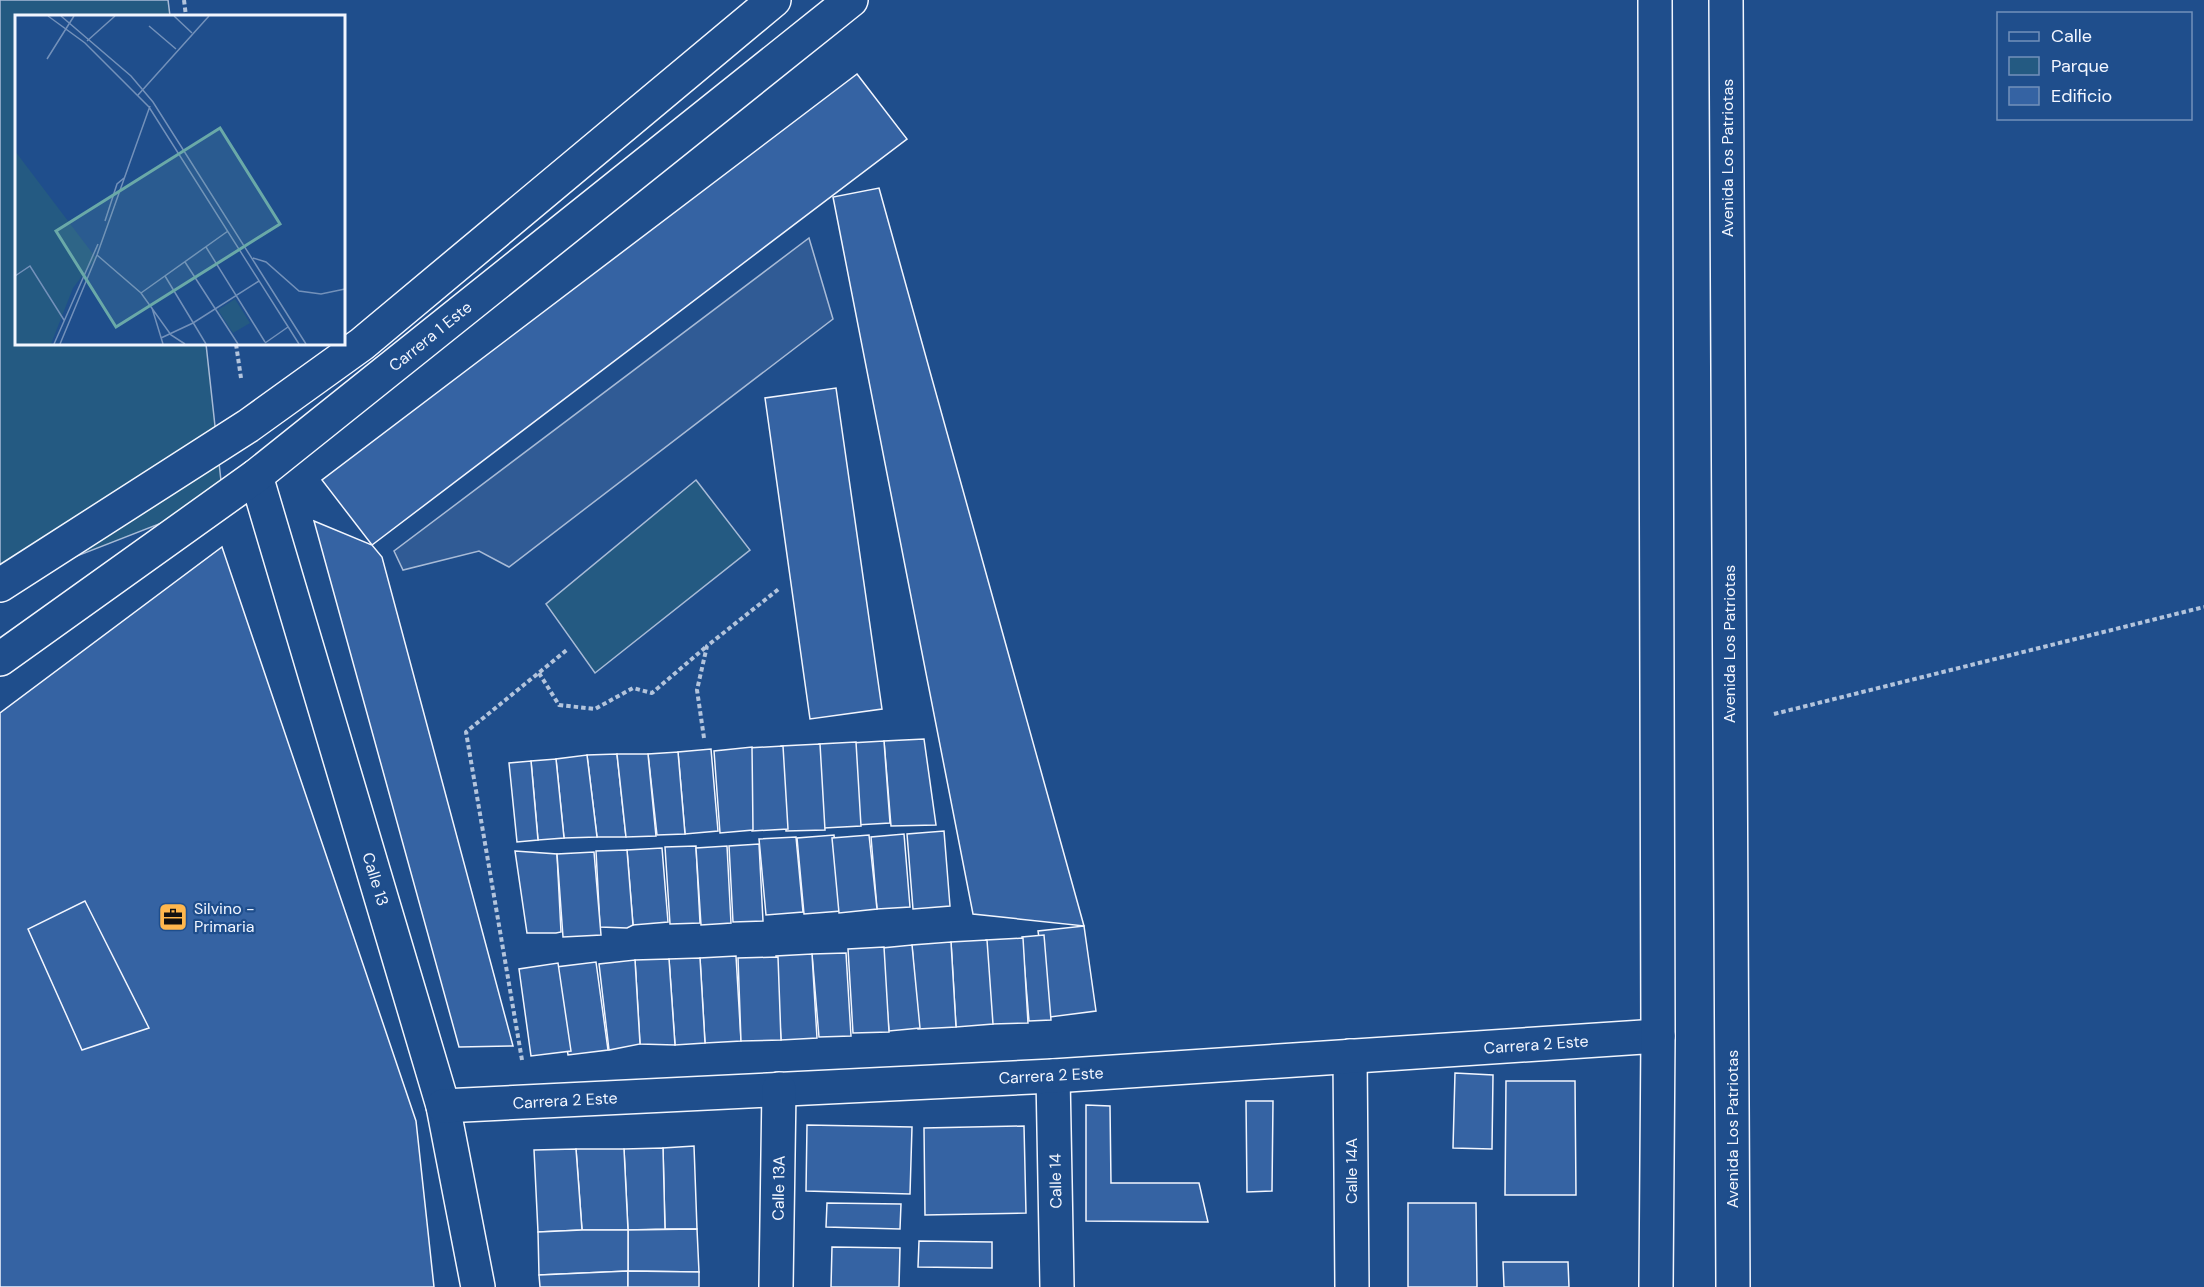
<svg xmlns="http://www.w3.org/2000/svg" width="2204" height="1287" font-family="'DM Sans',sans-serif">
	<rect width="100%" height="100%" fill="#1f4e8c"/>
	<g fill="#245a82" stroke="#a8bbd7" stroke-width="1.5">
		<polygon points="0,0 168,0 170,16 16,16 16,344 206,344 223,499 0,586"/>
		<polygon points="696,480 750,550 595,673 546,604"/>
	</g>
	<polygon fill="#305b95" stroke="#a8bbd7" stroke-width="1.5" points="809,238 833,319 509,567 479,551 403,570 394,551"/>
	<g fill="#3563a3" stroke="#f2f6ff" stroke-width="1.5">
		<polygon points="857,74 907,139 372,545 322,480"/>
		<polygon points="879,188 1084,926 973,914 833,197"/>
		<polygon points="836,388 882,709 810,719 765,398"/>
		<polygon points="314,521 372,545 382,557 513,1046 459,1047"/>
		<polygon points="222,547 416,1121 434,1287 0,1287 0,713"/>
		<polygon points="924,739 936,825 891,826 884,741"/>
		<polygon points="884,741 890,823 856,825 850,743"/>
		<polygon points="856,742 861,826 824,828 819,744"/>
		<polygon points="820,744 825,830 786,831 781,746"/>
		<polygon points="783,746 788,829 752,831 747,748"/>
		<polygon points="752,747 753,830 720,833 714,751"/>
		<polygon points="711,749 718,831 685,834 678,752"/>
		<polygon points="678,752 685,834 657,835 648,754"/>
		<polygon points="617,754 626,837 597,837 587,755"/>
		<polygon points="617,754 648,754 656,836 626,837"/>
		<polygon points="587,755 597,837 564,838 556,759"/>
		<polygon points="556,759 564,838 538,840 531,761"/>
		<polygon points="531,761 538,840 517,842 509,763"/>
		<polygon points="944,831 950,906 913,909 907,834"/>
		<polygon points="904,834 910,907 877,909 871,837"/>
		<polygon points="834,835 841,911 804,914 797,838"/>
		<polygon points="869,835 877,909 839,913 832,838"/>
		<polygon points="796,837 803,912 766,915 759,839"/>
		<polygon points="759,844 763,921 733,922 729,846"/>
		<polygon points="696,846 700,923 670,924 665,847"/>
		<polygon points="727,846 731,923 701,925 696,848"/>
		<polygon points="662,848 668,922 633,925 627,850"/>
		<polygon points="627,850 633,925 627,928 600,927 596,851"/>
		<polygon points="515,851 557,854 561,932 556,933 527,933"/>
		<polygon points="594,852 601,935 563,937 557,854"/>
		<polygon points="85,901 149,1028 82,1050 28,929"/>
		<polygon points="1084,926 1096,1011 1050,1017 1038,931"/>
		<polygon points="1044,935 1051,1020 1029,1021 1022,937"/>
		<polygon points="1023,938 1028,1023 992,1024 986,940"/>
		<polygon points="987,940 993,1024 956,1027 951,942"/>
		<polygon points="951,942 956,1027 918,1029 912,945"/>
		<polygon points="912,945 920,1028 889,1031 882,948"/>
		<polygon points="884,947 889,1032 853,1033 848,949"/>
		<polygon points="846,953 851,1036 819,1037 812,954"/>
		<polygon points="812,954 817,1038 781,1040 776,956"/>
		<polygon points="736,956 741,1041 705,1043 700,958"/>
		<polygon points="778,957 781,1040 741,1041 738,958"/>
		<polygon points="700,958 705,1043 675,1045 669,959"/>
		<polygon points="669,959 675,1045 640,1044 635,960"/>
		<polygon points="635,960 640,1044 609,1050 599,964"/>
		<polygon points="596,962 608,1050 568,1055 556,967"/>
		<polygon points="558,963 571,1051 531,1056 519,969"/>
		<polygon points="1455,1073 1493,1075 1492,1149 1453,1148"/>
		<polygon points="1506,1081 1575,1081 1576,1195 1505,1195"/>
		<polygon points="1246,1101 1273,1101 1272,1191 1247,1192"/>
		<polygon points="1086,1105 1110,1106 1111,1183 1199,1183 1208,1222 1086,1221"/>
		<polygon points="807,1125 912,1127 910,1194 806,1191"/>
		<polygon points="1024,1126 1026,1213 925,1215 924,1128"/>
		<polygon points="694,1146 697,1229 665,1229 663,1148"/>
		<polygon points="663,1148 665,1229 628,1230 624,1149"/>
		<polygon points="576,1149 624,1149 628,1230 582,1230"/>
		<polygon points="576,1149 582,1230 538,1232 534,1150"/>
		<polygon points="827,1203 901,1204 900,1229 826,1227"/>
		<polygon points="1408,1203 1476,1203 1477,1287 1408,1287"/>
		<polygon points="697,1229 699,1272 628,1271 628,1230"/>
		<polygon points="582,1230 628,1230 628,1271 539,1275 538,1232"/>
		<polygon points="919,1241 992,1242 992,1268 918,1267"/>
		<polygon points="832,1247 900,1248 899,1287 831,1287"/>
		<polygon points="1503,1262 1568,1262 1569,1287 1504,1287"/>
		<polygon points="628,1271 628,1287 540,1287 539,1275"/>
		<polygon points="628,1271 699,1272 699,1287 628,1287"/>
	</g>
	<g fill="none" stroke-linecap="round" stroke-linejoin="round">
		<g stroke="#f2f6ff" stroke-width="36">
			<g id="minor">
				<polyline points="256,476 443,1106 478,1287"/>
				<polyline points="0,585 248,426 362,344 774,0"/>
				<polyline points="0,659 256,476 851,0"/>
				<polyline points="1350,1056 1352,1287"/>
				<polyline points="1053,1076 1057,1287"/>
				<polyline points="443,1106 1053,1076 1658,1036"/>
				<polyline points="776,1287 779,1089"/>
			</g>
		</g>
		<g stroke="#f2f6ff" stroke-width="36">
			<g id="major">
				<polyline points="1655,0 1658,1036 1656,1287"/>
				<polyline points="1726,0 1733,1287"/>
			</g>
		</g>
		<g stroke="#b3c4dc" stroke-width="4" stroke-dasharray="4.5 3" stroke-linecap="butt">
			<polyline points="184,0 186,16"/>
			<polyline points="236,344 241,378"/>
			<polyline points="539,673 559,705 595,709 633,688 652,693 707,646"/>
			<polyline points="1774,714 2204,607"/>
			<polyline points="704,738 697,690 707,646 780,588"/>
			<polyline points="522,1060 466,732 568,649"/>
		</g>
		<use href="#minor" stroke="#1f4e8c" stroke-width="33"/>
		<use href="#major" stroke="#1f4e8c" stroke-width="33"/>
	</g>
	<defs>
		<g id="office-square" transform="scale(1.5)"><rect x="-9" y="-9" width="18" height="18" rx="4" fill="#ffb74d" stroke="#1f4e8c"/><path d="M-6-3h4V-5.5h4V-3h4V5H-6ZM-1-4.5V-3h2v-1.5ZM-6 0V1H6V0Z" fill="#111"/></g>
	</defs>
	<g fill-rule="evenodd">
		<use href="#office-square" x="173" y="917"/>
	</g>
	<g text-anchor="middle" stroke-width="4.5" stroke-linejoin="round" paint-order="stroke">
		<g font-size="16" fill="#f2f6ff" stroke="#1f4e8c">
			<text transform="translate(1727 158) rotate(-90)" y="6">Avenida Los Patriotas</text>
			<text transform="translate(430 336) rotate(-39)" y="6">Carrera 1 Este</text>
			<text transform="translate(1729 644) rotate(-90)" y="6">Avenida Los Patriotas</text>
			<text transform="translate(376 879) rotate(73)" y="6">Calle 13</text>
			<text transform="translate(1536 1044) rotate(-4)" y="6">Carrera 2 Este</text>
			<text transform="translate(1051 1075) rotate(-3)" y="6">Carrera 2 Este</text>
			<text transform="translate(565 1100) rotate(-3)" y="6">Carrera 2 Este</text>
			<text transform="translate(1732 1129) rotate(-90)" y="6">Avenida Los Patriotas</text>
			<text transform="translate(1351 1171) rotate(-90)" y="6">Calle 14A</text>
			<text transform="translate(1055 1181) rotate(-91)" y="6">Calle 14</text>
			<text transform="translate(778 1188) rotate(-89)" y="6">Calle 13A</text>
		</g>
		<g font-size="16" fill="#f2f6ff" stroke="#1f4e8c" text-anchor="start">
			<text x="194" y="914">Silvino -<tspan x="194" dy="18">Primaria</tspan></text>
		</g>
	</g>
	<g transform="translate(15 15)">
		<rect width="330" height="330" fill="#1f4e8c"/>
		<path d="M 0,136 L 81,243 L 58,273 L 36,329 L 0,329 ZM 220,284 L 235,308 L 218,318 L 203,295 Z" fill="#245a82"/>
		<path fill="none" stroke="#7391ba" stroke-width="1.5" d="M 33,1 L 70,28 L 134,92 L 284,329M 46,1 L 116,61 L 138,87 L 291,329M 159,1 L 177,18M 134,11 L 161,34M 72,26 L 100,1M 32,44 L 59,1M 123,80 L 194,1M 90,206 L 102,169 L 109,163M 191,232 L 250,327M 82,240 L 126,278 L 156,320 L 170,329M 238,243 L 251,247 L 284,276 L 306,279 L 330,274M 170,247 L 223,329M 0,261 L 15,251 L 49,305M 150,261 L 191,329M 126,278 L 213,216M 137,293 L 148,329M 146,323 L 178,308 L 244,266M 250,328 L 273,312M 39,329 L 83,229M 45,329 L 82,240 L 135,91"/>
		<path fill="#6aa9a8" fill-opacity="0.15" stroke="#6aa9a8" stroke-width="3" d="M 205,113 L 265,209 L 101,312 L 41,216 Z"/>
		<rect width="330" height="330" fill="none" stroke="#f2f6ff" stroke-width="3"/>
	</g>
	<rect x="1997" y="12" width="195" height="108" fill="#1f4e8c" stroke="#7391ba" stroke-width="1.5"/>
	<rect x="2009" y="32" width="30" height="9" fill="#1f4e8c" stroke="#7391ba" stroke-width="1.5"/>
	<text x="2051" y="42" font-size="18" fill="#f2f6ff">Calle</text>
	<rect x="2009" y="57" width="30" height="18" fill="#245a82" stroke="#7391ba" stroke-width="1.5"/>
	<text x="2051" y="72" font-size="18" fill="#f2f6ff">Parque</text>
	<rect x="2009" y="87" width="30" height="18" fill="#3563a3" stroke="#7391ba" stroke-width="1.5"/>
	<text x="2051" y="102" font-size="18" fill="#f2f6ff">Edificio</text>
</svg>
